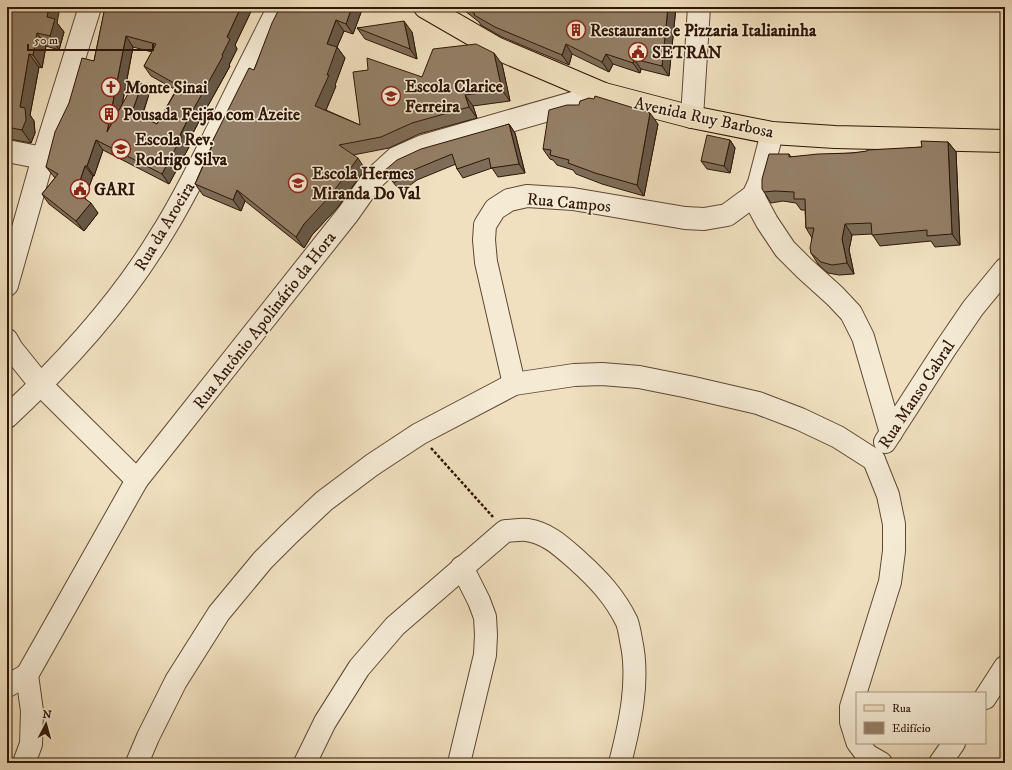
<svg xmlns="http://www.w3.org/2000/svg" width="1012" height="770" font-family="'IM FELL DW Pica',serif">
	<rect width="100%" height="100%" fill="#f0e0bf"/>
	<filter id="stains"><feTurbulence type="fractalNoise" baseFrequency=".005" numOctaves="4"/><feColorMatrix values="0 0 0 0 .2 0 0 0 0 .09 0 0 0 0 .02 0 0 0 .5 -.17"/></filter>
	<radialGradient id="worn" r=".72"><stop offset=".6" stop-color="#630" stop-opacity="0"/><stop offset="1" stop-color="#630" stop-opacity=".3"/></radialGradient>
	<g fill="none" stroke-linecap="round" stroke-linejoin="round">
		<g stroke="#5e4834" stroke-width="24">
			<g id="minor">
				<polyline points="692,117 699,7"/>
				<polyline points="7,151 43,158"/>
				<polyline points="753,196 767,222 785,249 804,268 835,296 851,313 863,337 891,433"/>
				<polyline points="7,285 43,158 90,7"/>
				<polyline points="7,340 12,349 41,385 137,480"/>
				<polyline points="514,384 486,262 484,240 485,225 495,209 509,200 527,196 573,199 685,218 704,219 727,215 753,196 759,183 772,133"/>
				<path d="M 7,417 C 65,363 120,303 161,235 C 182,202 199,167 217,131 C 237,90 258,48 279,7"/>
				<polyline points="885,442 945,349 973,308 1005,269"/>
				<polyline points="7,686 27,675 137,480 348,214 372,180 396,158 423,146 604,94"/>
				<polyline points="985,698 1005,667"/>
				<polyline points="857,741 851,722 851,707 890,582 894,551 894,524 888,495 874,460"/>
				<polyline points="858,743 867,755 881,763"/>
				<polyline points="24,763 31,744 32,711 27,675"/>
				<polyline points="137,763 148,737 176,681 219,613 263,560 289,534 324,501 372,465 419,434 514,384 574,375 602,374 639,377 689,387 758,403 800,419 838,437 874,460"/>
				<path d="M 305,763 L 325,722 L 359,668 L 395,626 L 505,531 C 512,531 520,529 527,530 C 548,533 562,547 578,561 C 598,579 615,597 627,622 C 629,628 630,634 631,640 C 640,680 630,724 620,763"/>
				<polyline points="459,763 485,655 486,635 485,617 479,601 462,567"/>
				<polyline points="940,763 954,743"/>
			</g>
		</g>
		<g stroke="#2e1605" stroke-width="24">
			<polyline id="major" points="425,7 496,48 604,94 692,117 772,133 835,137 1005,141"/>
		</g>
		<polyline stroke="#2e1605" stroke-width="2.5" stroke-dasharray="3 2" stroke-linecap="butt" points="431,448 493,517"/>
		<use href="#minor" stroke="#f5ebd5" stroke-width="22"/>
		<use href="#major" stroke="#f0e0bf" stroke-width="22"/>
	</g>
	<g fill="#7e6d58" stroke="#2e1605" fill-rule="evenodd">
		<path d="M 100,7 L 253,7 L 246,22 L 235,45 L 237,49 L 229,65 L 230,66 L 195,129 L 187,145 L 189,147 L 169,184 L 103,150 L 94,176 L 93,176 L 85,198 L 98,213 L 84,231 L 49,204 L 42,194 L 55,178 L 46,167 L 94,61 L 104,13 L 103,12 ZM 133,47 L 152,52 L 144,66 L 151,76 L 176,90 L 157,124 L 142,117 L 149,94 L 122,106 Z"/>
		<polygon points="280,7 363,7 353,34 344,31 337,47 345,58 335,85 336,86 326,110 360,125 422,77 502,64 510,101 473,106 477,118 419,134 389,148 353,155 365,169 338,207 312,235 304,248 245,201 241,211 203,195 195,184 212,145 211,144 254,70"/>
		<polygon points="460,7 676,7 669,76 641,69 640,73 613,64 609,72 572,54 569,65 502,37 481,25 479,22"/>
		<polygon points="7,11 57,23 64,32 59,50 46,46 42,68 39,67 30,115 34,121 35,133 31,143 9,139 7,137"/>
		<polygon points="357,28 412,32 417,59 365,39"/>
		<polygon points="509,124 515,133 525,173 498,177 492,168 463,178 457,169 456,164 417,180 401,192 384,171"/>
		<polygon points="658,124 644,196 602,184 576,174 573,170 557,165 553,160 550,159 543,149"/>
		<polygon points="730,140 735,148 730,173 707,169 701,161"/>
		<polygon points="948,142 956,152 960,245 935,247 931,241 880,246 872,234 852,235 849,250 854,274 839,275 828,273 818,264 811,253 812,238 806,228 805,210 801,210 796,203 783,201 771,203 764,192 789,154 791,157 852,153 922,147"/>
	</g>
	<g fill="#675947" stroke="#2e1605">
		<polygon points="49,7 60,7 57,23 64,32 59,50 50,36 47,17"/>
		<polygon points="241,7 253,7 246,22 235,45 237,49 229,65 230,66 195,129 187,145 189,147 169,184 162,174 188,119 222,55 227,37"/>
		<polygon points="352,7 363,7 353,34 346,24"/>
		<polygon points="668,7 676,7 669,76 662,66"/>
		<polygon points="336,20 344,31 337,47 345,58 335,85 336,86 323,117 315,106 327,75 327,44"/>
		<polygon points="404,21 412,32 417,59 410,49"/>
		<polygon points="37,33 46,46 42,68 33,55"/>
		<polygon points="126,36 133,47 115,142 107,132"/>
		<polygon points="566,44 572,54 569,65 562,55"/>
		<polygon points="494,53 502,64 510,101 502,90"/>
		<polygon points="29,54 39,67 30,115 34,121 35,133 31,143 22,130 20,107"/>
		<polygon points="606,54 613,64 609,72 602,62"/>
		<polygon points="634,59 641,69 640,73 633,63"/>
		<polygon points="142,84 149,94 140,122 132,112"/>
		<polygon points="465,95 473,106 477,118 469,107"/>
		<polygon points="650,113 658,124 644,196 637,185"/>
		<polygon points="509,124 515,133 525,173 519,164"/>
		<polygon points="96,140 103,150 94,176 87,166"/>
		<polygon points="730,140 735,148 730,173 724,166"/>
		<polygon points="948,142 956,152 960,245 952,234"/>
		<polygon points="358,158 365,169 338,207 312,235 304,248 296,237 304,224"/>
		<polygon points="85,166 93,176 83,202 76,192"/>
		<polygon points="237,190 245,201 241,211 233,200"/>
		<polygon points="91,203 98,213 84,231 76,221"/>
		<polygon points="845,224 852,235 849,250 854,274 847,263 842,239"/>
	</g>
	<g fill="#937f66" stroke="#2e1605" fill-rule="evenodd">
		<polygon points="8,7 49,7 47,17 55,19 50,36 37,33 33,55 29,54 20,107 25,108 26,120 22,130 7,127 7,11"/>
		<path d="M 105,7 L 241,7 L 227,37 L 230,39 L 222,55 L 223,56 L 188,119 L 180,135 L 182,136 L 162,174 L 96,140 L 87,166 L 85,166 L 76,192 L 91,203 L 76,221 L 42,194 L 58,174 L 46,167 L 55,132 L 69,103 L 82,58 L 94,61 ZM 126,36 L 156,44 L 144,66 L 179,86 L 157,124 L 132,112 L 142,84 L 135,81 L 107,132 Z"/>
		<polygon points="280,7 352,7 346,24 336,20 327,44 337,47 327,75 329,75 315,106 360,125 353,72 368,70 367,58 422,77 433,49 476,44 494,53 502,90 465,95 469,107 412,123 381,137 339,145 358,158 330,196 304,224 296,237 237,190 233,200 195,184 213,144 211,144 249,68 254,70 272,23"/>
		<polygon points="465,7 668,7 662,66 634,59 633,63 606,54 602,62 566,44 562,55 495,27 474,15 475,14"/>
		<polygon points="404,21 410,49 357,28"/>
		<polygon points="595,96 650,113 637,185 595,173 568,163 569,160 550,155 551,150 543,149 549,110 567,105 579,105 580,101 589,98 594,99"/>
		<polygon points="509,124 519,164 491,168 489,158 457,169 452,154 411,171 394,183 384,171 397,160 421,149"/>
		<polygon points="707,135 730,140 724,166 701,161"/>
		<polygon points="921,141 948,142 952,234 927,236 927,230 872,235 871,223 845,224 842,239 847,263 832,265 821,262 811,253 810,248 814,228 806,228 805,199 794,199 794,192 775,191 764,192 762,189 762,179 769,154 789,154 789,157 818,154 852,153 867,151 867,150 922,147"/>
	</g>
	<defs>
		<g id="building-ring" transform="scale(1)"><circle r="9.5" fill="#f5ebd5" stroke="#8f2418" stroke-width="1.5"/><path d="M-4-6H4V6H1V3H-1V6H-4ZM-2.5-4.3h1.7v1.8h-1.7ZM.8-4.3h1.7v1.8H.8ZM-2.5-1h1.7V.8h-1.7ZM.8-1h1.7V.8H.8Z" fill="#8f2418"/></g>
		<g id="civic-ring" transform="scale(1)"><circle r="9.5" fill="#f5ebd5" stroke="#8f2418" stroke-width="1.5"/><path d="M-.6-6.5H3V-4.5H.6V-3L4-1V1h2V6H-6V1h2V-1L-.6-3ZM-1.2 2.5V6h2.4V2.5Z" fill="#8f2418"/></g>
		<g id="church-ring" transform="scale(1)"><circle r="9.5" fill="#f5ebd5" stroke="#8f2418" stroke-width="1.5"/><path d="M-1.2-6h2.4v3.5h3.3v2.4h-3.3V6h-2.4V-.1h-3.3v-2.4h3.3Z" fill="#8f2418"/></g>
		<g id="school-ring" transform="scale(1)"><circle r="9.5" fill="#f5ebd5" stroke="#8f2418" stroke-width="1.5"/><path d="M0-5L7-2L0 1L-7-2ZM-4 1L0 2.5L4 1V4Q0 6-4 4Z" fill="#8f2418"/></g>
	</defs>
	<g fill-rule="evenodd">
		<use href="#building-ring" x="576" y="30"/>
		<use href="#civic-ring" x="638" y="52"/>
		<use href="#church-ring" x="111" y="87"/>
		<use href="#school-ring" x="391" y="96"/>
		<use href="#building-ring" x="109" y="114"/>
		<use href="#school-ring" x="121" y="149"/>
		<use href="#school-ring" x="298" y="183"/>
		<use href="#civic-ring" x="80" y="189"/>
	</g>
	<g text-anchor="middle" stroke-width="3" stroke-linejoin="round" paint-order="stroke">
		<g font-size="17" font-weight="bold" fill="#2e1605" stroke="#f5ebd5" text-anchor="start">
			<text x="590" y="36">Restaurante e Pizzaria Italianinha</text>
			<text x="652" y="58">SETRAN</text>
			<text x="405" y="92">Escola Clarice<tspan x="405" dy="20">Ferreira</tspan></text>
			<text x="125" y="93">Monte Sinai</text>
			<text x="123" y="120">Pousada Feijão com Azeite</text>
			<text x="135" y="145">Escola Rev.<tspan x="135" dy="20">Rodrigo Silva</tspan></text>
			<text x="312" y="179">Escola Hermes<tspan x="312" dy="20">Miranda Do Val</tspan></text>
			<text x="94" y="195">GARI</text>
		</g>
		<g font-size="17" fill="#2e1605" stroke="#f5ebd5">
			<text transform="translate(704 117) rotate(12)" y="6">Avenida Ruy Barbosa</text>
			<text transform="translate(569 202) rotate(5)" y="6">Rua Campos</text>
			<text transform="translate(164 226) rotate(-59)" y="6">Rua da Aroeira</text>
			<text transform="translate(264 320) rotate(-52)" y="6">Rua Antônio Apolinário da Hora</text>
			<text transform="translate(916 394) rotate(-57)" y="6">Rua Manso Cabral</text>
		</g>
	</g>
	<rect width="1012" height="770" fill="none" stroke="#f0e0bf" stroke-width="24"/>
	<rect x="8" y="8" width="996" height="754" fill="none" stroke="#2e1605" stroke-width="2"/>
	<rect x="12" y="12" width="988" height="746" fill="none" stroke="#2e1605"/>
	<rect x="856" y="692" width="130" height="52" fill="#f5ebd5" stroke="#a59682"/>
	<rect x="864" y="705" width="20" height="6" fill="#f0e0bf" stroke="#a59682"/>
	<text x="892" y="712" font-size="12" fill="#2e1605">Rua</text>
	<rect x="864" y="722" width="20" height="12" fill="#937f66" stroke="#a59682"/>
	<text x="892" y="732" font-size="12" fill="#2e1605">Edifício</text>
	<g transform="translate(46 724) rotate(6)" stroke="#f5ebd5" stroke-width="3" paint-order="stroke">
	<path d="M0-3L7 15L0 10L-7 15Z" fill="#2e1605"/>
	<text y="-6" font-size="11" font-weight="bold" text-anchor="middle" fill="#2e1605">N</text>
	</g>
	<path d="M28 44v6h125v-6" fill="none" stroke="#2e1605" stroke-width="2"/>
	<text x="34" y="44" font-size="12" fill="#2e1605" stroke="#f5ebd5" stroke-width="3" paint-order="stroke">50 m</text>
	<rect width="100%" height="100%" filter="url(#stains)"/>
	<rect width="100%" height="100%" fill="url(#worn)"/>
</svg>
